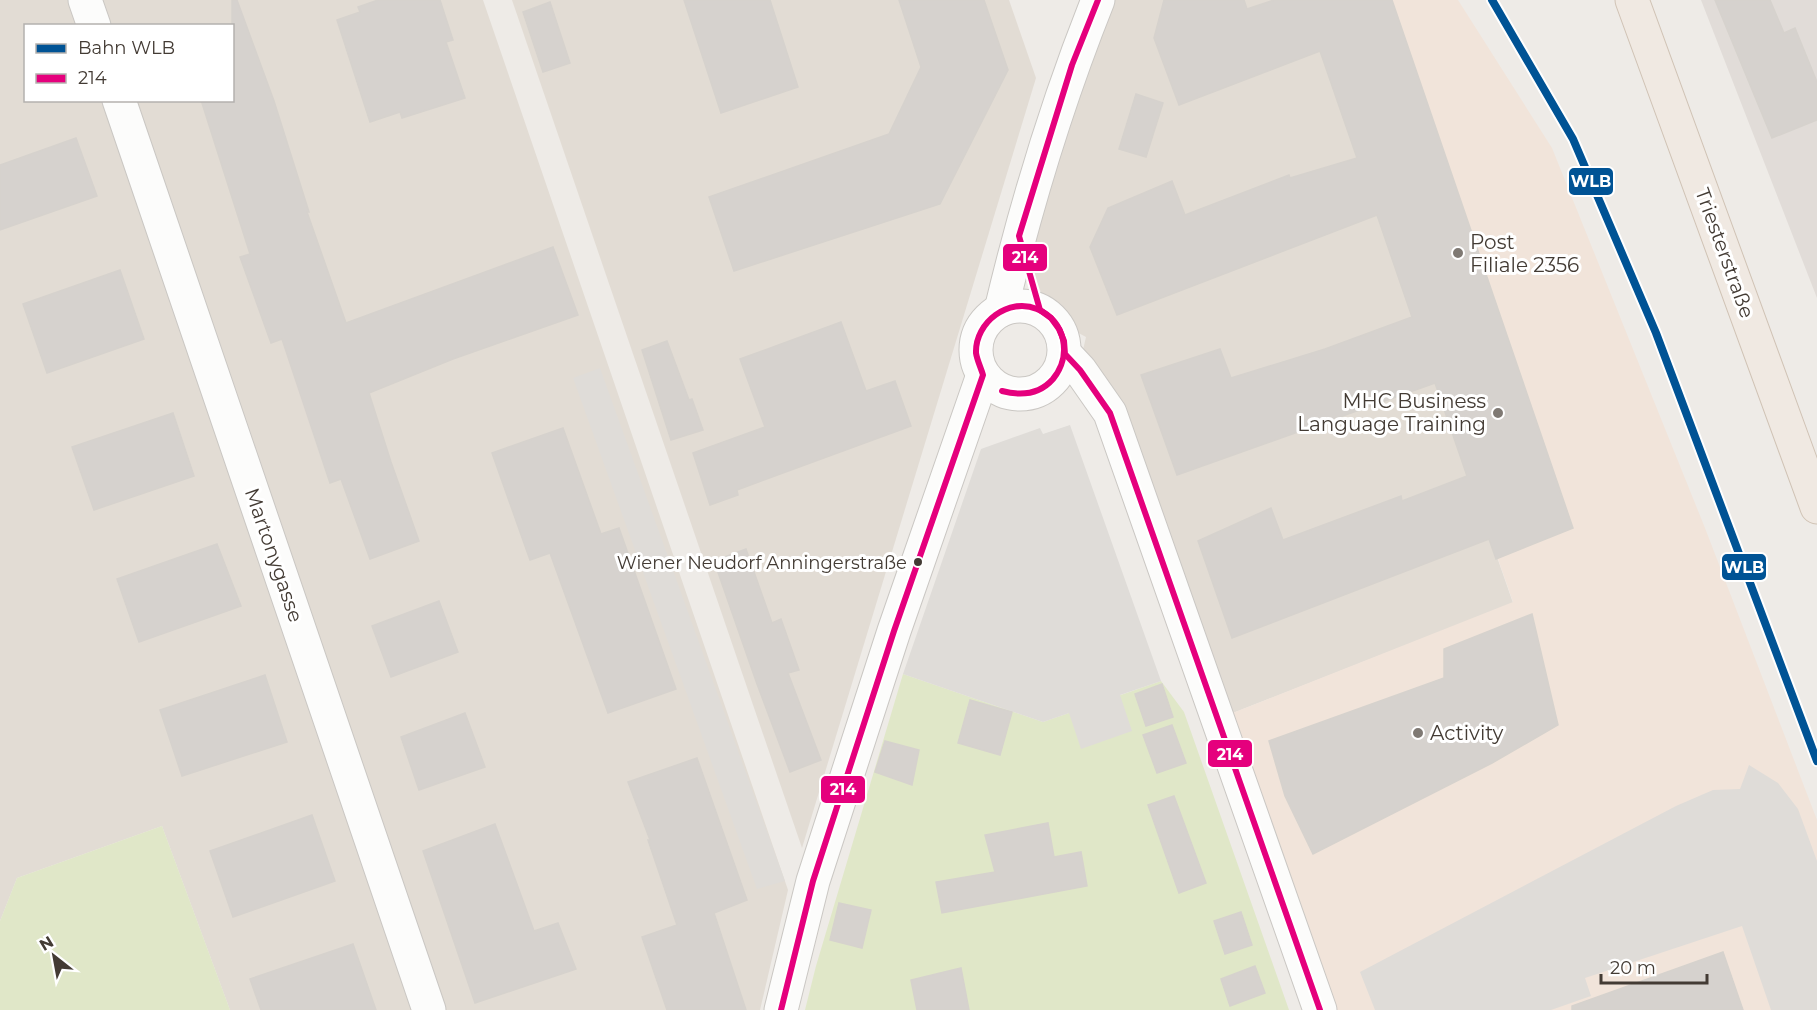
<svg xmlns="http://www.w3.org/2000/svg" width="1817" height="1010" font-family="Montserrat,sans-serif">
	<rect width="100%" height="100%" fill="#eeebe7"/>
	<g fill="#e2dcd4" fill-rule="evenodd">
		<path d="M 0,0 L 483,0 L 788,890 L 760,1010 L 230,1010 L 162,826 L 17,878 L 0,921 ZM 26,26 L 232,26 L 232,100 L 26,100 Z"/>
		<polygon points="512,0 1009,0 1036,78 802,848"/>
		<polygon points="1098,0 1303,0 1513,603 1220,718 1083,350 1086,337 1051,318 1019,236"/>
	</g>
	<polygon fill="#f1e4da" points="1303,0 1458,0 1552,148 1705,528 1817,820 1817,1010 1320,1010 1220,718 1513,602"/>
	<polygon fill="#e1dcd8" points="1701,0 1817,0 1817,298"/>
	<g fill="#e0e7c8">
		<polygon points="903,674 1043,722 1161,681 1184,712 1289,1010 805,1010 816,966"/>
		<polygon points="162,826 230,1010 0,1010 0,921 17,878"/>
	</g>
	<g fill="#dfdcd8">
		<polygon points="600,368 785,881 757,889 573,378"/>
		<polygon points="1070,425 1161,681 1120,695 1132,731 1081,749 1069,713 1043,722 903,674 981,449 1040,428 1043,434"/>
		<polygon points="1749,765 1778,783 1798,809 1817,861 1817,1010 1771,1010 1742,926 1585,978 1591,996 1551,1010 1375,1010 1360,972 1676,806 1713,790 1740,789"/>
	</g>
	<g fill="#d6d2ce" stroke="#d6d2cd" stroke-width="1.5">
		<polygon points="232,0 237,0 274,101 309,212 307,212 346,323 553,247 578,315 453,359 369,393 391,462 419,541 370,559 341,479 330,483 282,339 271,343 240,257 250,254 201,100 232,100"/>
		<polygon points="378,0 440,0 453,40 446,42 465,98 402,118 400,112 370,122 337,20 360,12 358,7"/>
		<polygon points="684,0 770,0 798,87 721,113"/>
		<polygon points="899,0 984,0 1008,70 940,204 734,271 709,197 889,134 921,67"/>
		<polygon points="1164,0 1244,0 1247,9 1274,0 1392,0 1573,528 1496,559 1489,539 1232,638 1198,541 1271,508 1283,540 1401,496 1402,501 1467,476 1435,383 1177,475 1141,375 1220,349 1231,378 1325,349 1412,317 1377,215 1117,315 1090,247 1108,208 1172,181 1185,215 1289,175 1290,178 1357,158 1320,51 1179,105 1154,38"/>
		<polygon points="1715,0 1770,0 1784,33 1795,28 1817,82 1817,120 1772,138"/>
		<polygon points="550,2 570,63 543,72 523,12"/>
		<polygon points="1136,94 1163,103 1146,157 1119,149"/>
		<polygon points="76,138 97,196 0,230 0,165"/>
		<polygon points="120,270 144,339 47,373 23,304"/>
		<polygon points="841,322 866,391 895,381 911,426 737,490 738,495 710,505 693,453 765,427 740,359"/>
		<polygon points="667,341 689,400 692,399 703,430 671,440 642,350"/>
		<polygon points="173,413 194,476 94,510 72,447"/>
		<polygon points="563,428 601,534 619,528 676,689 608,713 550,553 530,560 492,453"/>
		<polygon points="217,544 241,606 139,642 117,579"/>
		<polygon points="746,549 772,623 781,619 799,670 788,673 821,760 790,772 757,684 714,561"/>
		<polygon points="439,601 458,652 391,677 372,626"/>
		<polygon points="1532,614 1558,725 1492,763 1313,854 1285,796 1269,741 1444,678 1444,649"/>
		<polygon points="265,675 287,742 182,776 160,710"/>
		<polygon points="1162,684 1173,717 1146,726 1135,694"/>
		<polygon points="970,700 1012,712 1000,755 958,743"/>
		<polygon points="465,713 485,767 419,790 401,737"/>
		<polygon points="1172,725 1186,763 1157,773 1143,735"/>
		<polygon points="885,741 919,750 912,785 875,772"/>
		<polygon points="697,758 747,900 714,913 746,1010 667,1010 642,937 677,925 648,840 650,840 628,782"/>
		<polygon points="1174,796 1206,883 1179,893 1148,805"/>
		<polygon points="312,815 335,881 233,917 210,851"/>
		<polygon points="1048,823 1054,857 1081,852 1087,886 942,913 936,882 995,872 985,835"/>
		<polygon points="495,824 534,931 558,923 576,969 475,1003 423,851"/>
		<polygon points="839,903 871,910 862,948 830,940"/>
		<polygon points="1241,912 1252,945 1225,954 1214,921"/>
		<polygon points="353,944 376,1010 261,1010 250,979"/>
		<polygon points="1723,952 1743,1010 1572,1010 1572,1006"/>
		<polygon points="1255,966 1265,993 1230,1006 1221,979"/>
		<polygon points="961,968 969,1010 917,1010 911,980"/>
	</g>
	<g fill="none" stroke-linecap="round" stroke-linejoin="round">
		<g stroke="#cac7c3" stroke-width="35">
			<g id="minor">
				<polyline points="85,0 94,26"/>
				<polyline points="119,100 429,1010"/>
				<circle cx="1020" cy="350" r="44"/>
				<path d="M 1001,310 C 1026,205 1058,100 1098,0"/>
				<polyline points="1065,354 1080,370 1110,413 1320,1010"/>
				<polyline points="781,1010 813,881 894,631 983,375"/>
			</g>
		</g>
		<g stroke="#d0c3b5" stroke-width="35">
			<polyline id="major" points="1632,0 1817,507"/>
		</g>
		<use href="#minor" stroke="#fcfcfb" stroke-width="33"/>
		<use href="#major" stroke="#f0e9e2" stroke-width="33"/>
		<g stroke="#fff" stroke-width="10">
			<g id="bus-1">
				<polyline points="1098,0 1072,65 1019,236 1040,310 1051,318 1059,329 1064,341 1065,354 1080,370 1110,413 1320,1010"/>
				<path d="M 781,1010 L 813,881 L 894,631 L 983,375 C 981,368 977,360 976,353 C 975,322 1009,297 1037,309 C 1066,321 1072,356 1053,379 C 1039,395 1021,396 1002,391"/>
			</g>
		</g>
		<use href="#bus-1" stroke="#e5007d" stroke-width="6"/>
		<g stroke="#fff" stroke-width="12">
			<polyline id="rail-1" points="1492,0 1573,139 1656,333 1817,761"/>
		</g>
		<use href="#rail-1" stroke="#005395" stroke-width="8"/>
	</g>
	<g fill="#7f7973" stroke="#fff" stroke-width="2">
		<circle cx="1458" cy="253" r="6"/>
		<circle cx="1498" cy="413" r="6"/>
		<circle cx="1418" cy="733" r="6"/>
	</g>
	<circle fill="#433b34" stroke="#fff" stroke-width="2" cx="918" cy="562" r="5"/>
	<g text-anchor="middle" stroke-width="6" stroke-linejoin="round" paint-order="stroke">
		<g font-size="18" fill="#433b34" stroke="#fff" text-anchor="end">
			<text x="907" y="569">Wiener Neudorf Anningerstraße</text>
		</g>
		<g font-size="20" fill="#433b34" stroke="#fff" text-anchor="start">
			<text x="1470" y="249">Post<tspan x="1470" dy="23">Filiale 2356</tspan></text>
			<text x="1486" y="408" text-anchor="end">MHC Business<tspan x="1486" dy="23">Language Training</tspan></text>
			<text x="1430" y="740">Activity</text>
		</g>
		<g font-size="20" fill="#433b34" stroke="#fff">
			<text transform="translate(1725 253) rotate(70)" y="7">Triesterstraße</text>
			<text transform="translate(274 555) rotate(71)" y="7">Martonygasse</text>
		</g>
	</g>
	<g stroke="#fff" stroke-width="2">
		<rect x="1568" y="167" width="46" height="29" rx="6" fill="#005395"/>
		<rect x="1002" y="243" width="46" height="29" rx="6" fill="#e5007d"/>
		<rect x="1721" y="553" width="46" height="28" rx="6" fill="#005395"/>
		<rect x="1207" y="739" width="46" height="29" rx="6" fill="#e5007d"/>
		<rect x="820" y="775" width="46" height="29" rx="6" fill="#e5007d"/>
	</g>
	<g font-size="16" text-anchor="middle" font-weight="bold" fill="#fff">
		<text x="1591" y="187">WLB</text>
		<text x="1025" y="263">214</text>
		<text x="1744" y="573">WLB</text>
		<text x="1230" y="760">214</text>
		<text x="843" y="795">214</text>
	</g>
	<rect x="24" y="24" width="210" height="78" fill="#ffffff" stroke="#b4b1ae" stroke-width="1.5"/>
	<rect x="36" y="44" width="30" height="9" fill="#005395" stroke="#b4b1ae" stroke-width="1.5"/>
	<text x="78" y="54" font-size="18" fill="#433b34">Bahn WLB</text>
	<rect x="36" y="74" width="30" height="9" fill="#e5007d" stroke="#b4b1ae" stroke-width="1.5"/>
	<text x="78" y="84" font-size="18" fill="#433b34">214</text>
	<g transform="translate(54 956) rotate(329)" stroke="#ffffff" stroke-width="4.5" paint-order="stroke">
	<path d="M0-4.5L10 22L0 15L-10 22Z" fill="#433b34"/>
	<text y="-9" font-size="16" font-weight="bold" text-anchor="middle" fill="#433b34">N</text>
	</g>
	<path d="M1601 974v9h106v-9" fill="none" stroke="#433b34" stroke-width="3"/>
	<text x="1610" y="974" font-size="18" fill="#433b34" stroke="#ffffff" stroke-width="4.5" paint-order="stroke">20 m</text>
</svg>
